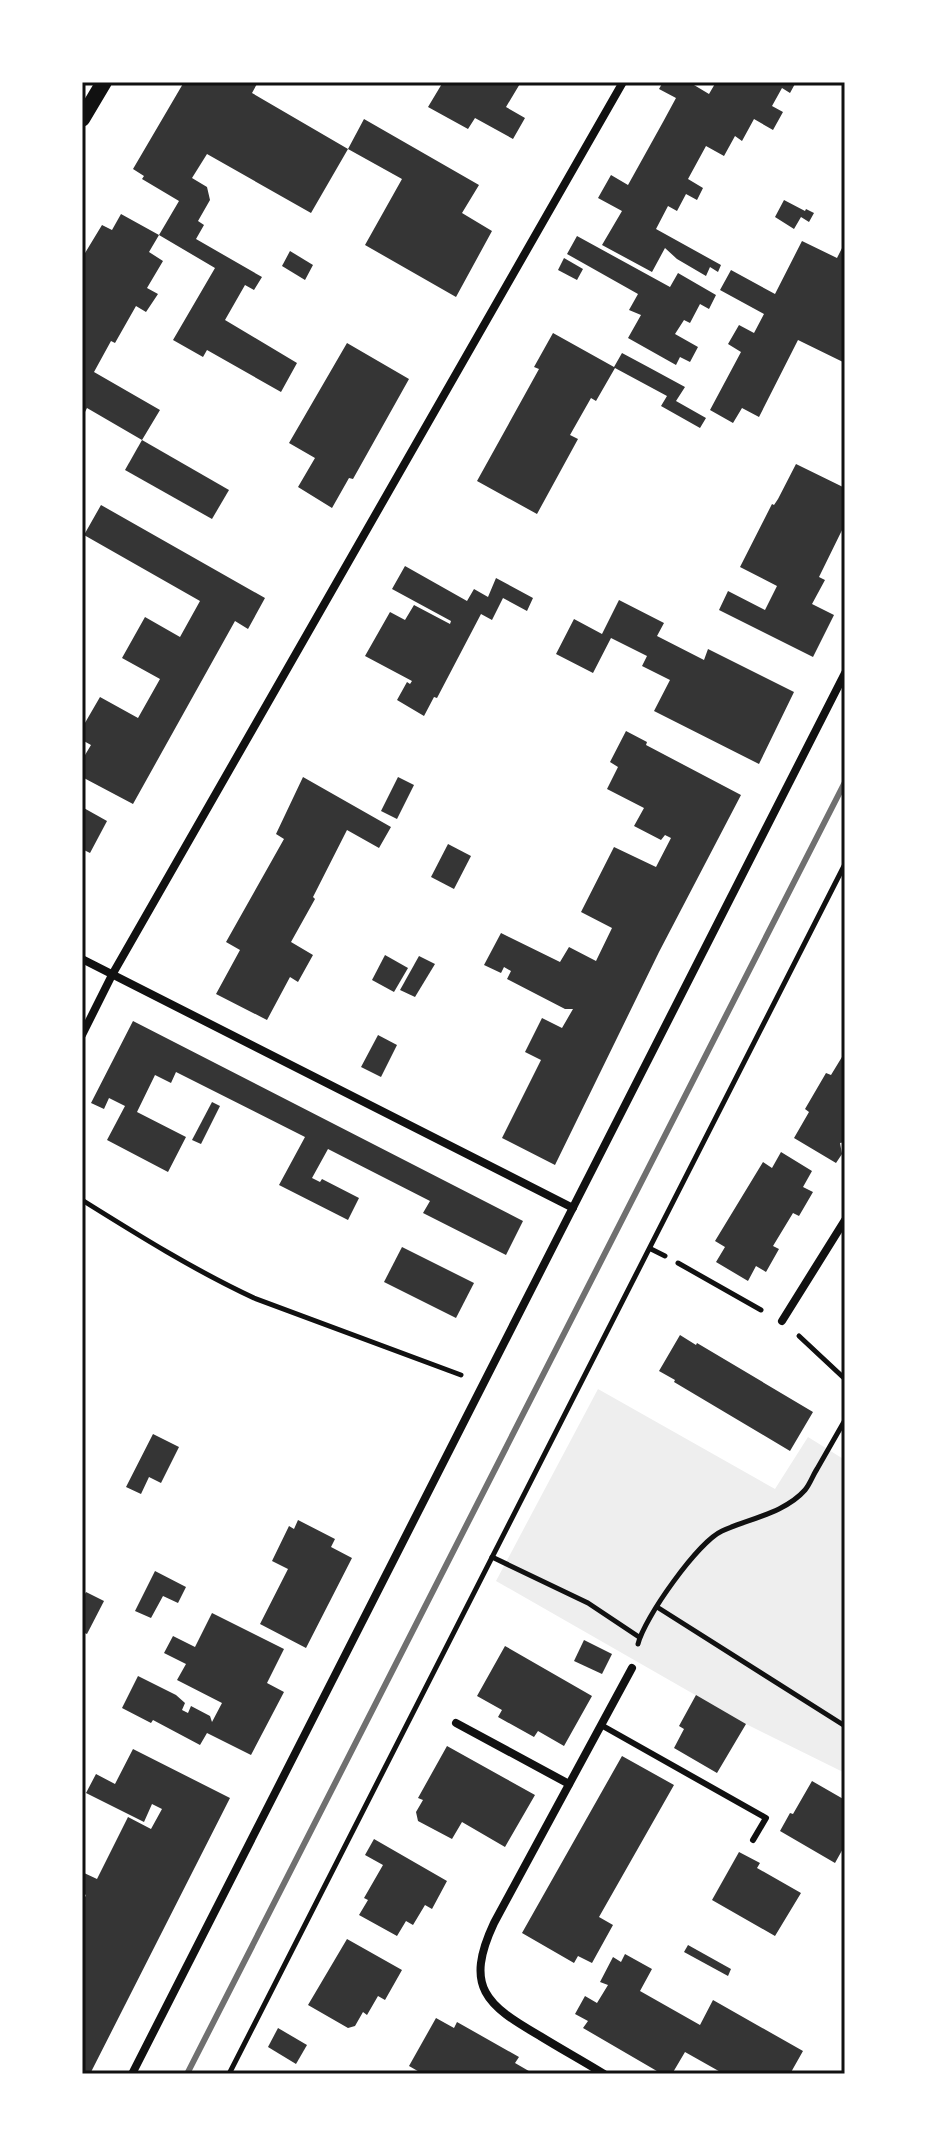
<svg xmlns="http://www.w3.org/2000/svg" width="927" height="2156" font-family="'Open Sans',sans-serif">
	<rect width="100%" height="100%" fill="#fff"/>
	<polygon fill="#eee" points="598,1389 775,1489 808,1437 845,1460 845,1773 746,1724 496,1581"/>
	<g fill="#353535">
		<polygon points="184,82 258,82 252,93 348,149 311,213 207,154 192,178 207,187 210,200 198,221 204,225 196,239 262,277 254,290 245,285 225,320 297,363 281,392 207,350 203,357 173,340 215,268 159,235 179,201 142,179 144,176 133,169"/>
		<polygon points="443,82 521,82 506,107 525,118 513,139 475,118 468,129 428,107"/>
		<polygon points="663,82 689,82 709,94 716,82 796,82 790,93 782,88 772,106 783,112 773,130 754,119 742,141 735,136 724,156 706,146 688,179 703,188 697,200 686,194 677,211 668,206 656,229 721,265 718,272 710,267 706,276 677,259 665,248 652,272 602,245 622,211 598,198 611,175 628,185 663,122 676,98 659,89"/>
		<polygon points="364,119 479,185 462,213 492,231 456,297 365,245 402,179 348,149"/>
		<polygon points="784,200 805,211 806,209 814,213 809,222 801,217 794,229 775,217"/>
		<polygon points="121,214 159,235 149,252 163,261 147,288 158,294 146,312 136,306 115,343 111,341 94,372 160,410 142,440 87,408 82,418 82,258 102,225 112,230"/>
		<polygon points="577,236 670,287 678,273 716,295 709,309 700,304 690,323 684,320 675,334 698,347 690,362 680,357 676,365 628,338 641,315 629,310 638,294 567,254"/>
		<polygon points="802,241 837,258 845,242 845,363 798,340 759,417 742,408 733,423 710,410 741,352 728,344 739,325 754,333 764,314 720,290 731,270 775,294"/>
		<polygon points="290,251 313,265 305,280 282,266"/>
		<polygon points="564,258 583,269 577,280 558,270"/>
		<polygon points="553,333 614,367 622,353 650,368 685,387 676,401 706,418 700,428 661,406 667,396 615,368 596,401 591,398 570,435 578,439 537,514 477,481 539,369 534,367"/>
		<polygon points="347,343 409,379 353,479 349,478 332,508 298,487 315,458 289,443"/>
		<polygon points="142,440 229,490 212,519 125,470"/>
		<polygon points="796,464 845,488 845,524 819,577 825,580 812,604 834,615 813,657 719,610 728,591 765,610 777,586 740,567 772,504 774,505 778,499"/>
		<polygon points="101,505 265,598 248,629 235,621 133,804 82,777 82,760 91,745 82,740 82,728 100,697 138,718 160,679 122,658 145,617 180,637 200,601 84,535"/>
		<polygon points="405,566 467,601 474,589 488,597 496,578 533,598 527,611 503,598 492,620 481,614 437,698 434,697 424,716 397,700 407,682 410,684 412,681 365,656 390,612 405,620 414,605 450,624 451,621 392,589"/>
		<polygon points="619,600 664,623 657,636 704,660 708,649 794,692 759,764 654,711 670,680 642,666 647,656 611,638 593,673 556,654 574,619 602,634"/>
		<polygon points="626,731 647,742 646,745 741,795 659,952 555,1165 502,1138 541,1060 525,1052 542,1018 562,1028 573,1009 565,1009 507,979 511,971 504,967 501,973 484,965 501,933 560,962 569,947 596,961 612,928 581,912 614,847 656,867 671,838 665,835 661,840 634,826 644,808 607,789 618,767 610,762"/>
		<polygon points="303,777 391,827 379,848 347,830 313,897 315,899 291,942 313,955 298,982 290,977 267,1020 216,994 240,950 226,942 284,839 276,834"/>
		<polygon points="398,777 414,785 397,819 381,811"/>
		<polygon points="82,807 107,821 90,853 82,849"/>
		<polygon points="448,844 471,856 454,889 431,877"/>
		<polygon points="385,955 408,968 394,992 372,980"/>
		<polygon points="419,956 435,964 415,997 400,990"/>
		<polygon points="133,1021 523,1221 506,1255 423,1213 430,1201 328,1149 312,1178 320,1182 322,1179 359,1198 348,1220 279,1185 305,1137 176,1072 171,1083 155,1075 137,1112 186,1137 168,1172 107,1140 125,1106 109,1098 104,1109 91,1103"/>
		<polygon points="378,1035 397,1045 381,1077 361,1067"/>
		<polygon points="845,1052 845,1142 840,1143 842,1154 836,1163 794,1138 809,1112 805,1109 826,1073 831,1075"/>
		<polygon points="212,1102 220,1106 201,1144 192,1140"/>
		<polygon points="781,1152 812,1171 803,1187 813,1192 799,1216 793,1213 773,1246 779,1249 766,1272 756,1266 748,1281 716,1262 725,1247 715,1241 763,1162 772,1168"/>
		<polygon points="402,1247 474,1283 456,1318 384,1282"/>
		<polygon points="680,1335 696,1345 697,1343 813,1412 790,1451 674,1382 675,1380 659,1371"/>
		<polygon points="153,1434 179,1447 161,1483 149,1477 141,1494 126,1487"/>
		<polygon points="298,1520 335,1539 331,1547 352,1558 306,1648 260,1624 288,1569 272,1561 289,1526 294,1529"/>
		<polygon points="155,1571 186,1587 178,1603 163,1596 151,1618 135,1611"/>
		<polygon points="86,1592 104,1601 87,1634 82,1632 82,1599"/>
		<polygon points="212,1613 284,1649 267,1683 284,1692 251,1755 207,1733 200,1745 153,1720 151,1723 122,1708 138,1676 176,1695 185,1703 182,1710 188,1713 191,1706 210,1716 212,1722 222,1703 177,1680 186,1664 164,1653 173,1636 195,1647"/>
		<polygon points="584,1640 612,1654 602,1674 574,1661"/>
		<polygon points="505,1646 592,1696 564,1746 538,1731 534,1737 498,1717 502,1710 477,1696"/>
		<polygon points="696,1695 746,1724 717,1773 674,1748 684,1729 679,1726"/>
		<polygon points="447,1746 535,1795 505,1847 462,1822 452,1839 418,1821 416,1812 423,1800 418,1798"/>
		<polygon points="133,1749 230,1798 90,2074 82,2074 82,1904 86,1895 82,1893 82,1872 97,1879 128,1817 151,1829 162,1809 152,1804 144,1822 86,1793 96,1774 115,1784"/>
		<polygon points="622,1756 674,1785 599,1917 613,1925 592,1963 578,1956 574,1963 522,1933"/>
		<polygon points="812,1781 845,1800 845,1845 835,1863 780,1831 790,1813 793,1814"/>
		<polygon points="374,1839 447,1881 432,1909 425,1905 413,1925 406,1921 397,1936 359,1915 368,1900 364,1898 383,1865 365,1855"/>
		<polygon points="739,1852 760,1863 757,1868 801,1893 775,1936 712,1900"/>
		<polygon points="347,1939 402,1970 385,2000 378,1996 367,2015 363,2012 355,2026 348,2028 308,2005"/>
		<polygon points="688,1945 731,1969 728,1976 684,1952"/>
		<polygon points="625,1954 652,1969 640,1991 700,2025 713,2000 803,2051 790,2074 724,2074 685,2052 672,2074 662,2074 583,2028 588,2021 575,2014 585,1996 597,2003 608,1985 600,1982 613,1957 621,1962"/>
		<polygon points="436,2018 454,2028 457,2022 519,2057 515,2063 534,2074 423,2074 409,2066"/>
		<polygon points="278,2028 307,2045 296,2064 268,2047"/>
	</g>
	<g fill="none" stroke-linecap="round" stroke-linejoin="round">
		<g stroke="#111" stroke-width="5">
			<path d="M 82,1200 C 138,1235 194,1270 254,1298 L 461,1375"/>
			<polyline points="651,1249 665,1256"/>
			<polyline points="678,1263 761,1310"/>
			<polyline points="799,1336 845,1379"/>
			<polyline points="492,1557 588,1603 639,1637"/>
			<polyline points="657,1607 845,1726"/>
			<path d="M 638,1644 C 644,1618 698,1542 722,1531 C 748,1519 785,1513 805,1490 C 810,1484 813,1475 817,1469 C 826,1453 836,1436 845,1420"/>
			<polyline points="229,2074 845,864"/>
		</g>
		<polyline stroke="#111" stroke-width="6" points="601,1725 766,1818 753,1840"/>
		<g stroke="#111" stroke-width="8">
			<polyline points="82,959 573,1208"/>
			<polyline points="82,1035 112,975 623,82"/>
			<polyline points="782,1321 845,1220"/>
			<polyline points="456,1723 569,1784"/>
			<polyline points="132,2074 845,673"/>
			<path d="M 604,2074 C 583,2061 561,2049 540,2036 C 486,2005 464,1987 494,1923 L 632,1668"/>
		</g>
		<polyline stroke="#111" stroke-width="16" points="82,119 104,82"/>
		<polyline stroke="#707070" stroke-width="6" points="187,2074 845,782"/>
	</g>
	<rect width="927" height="2156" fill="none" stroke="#ffffff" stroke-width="168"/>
	<rect x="84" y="84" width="759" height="1988" fill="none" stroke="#111" stroke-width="3"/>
</svg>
